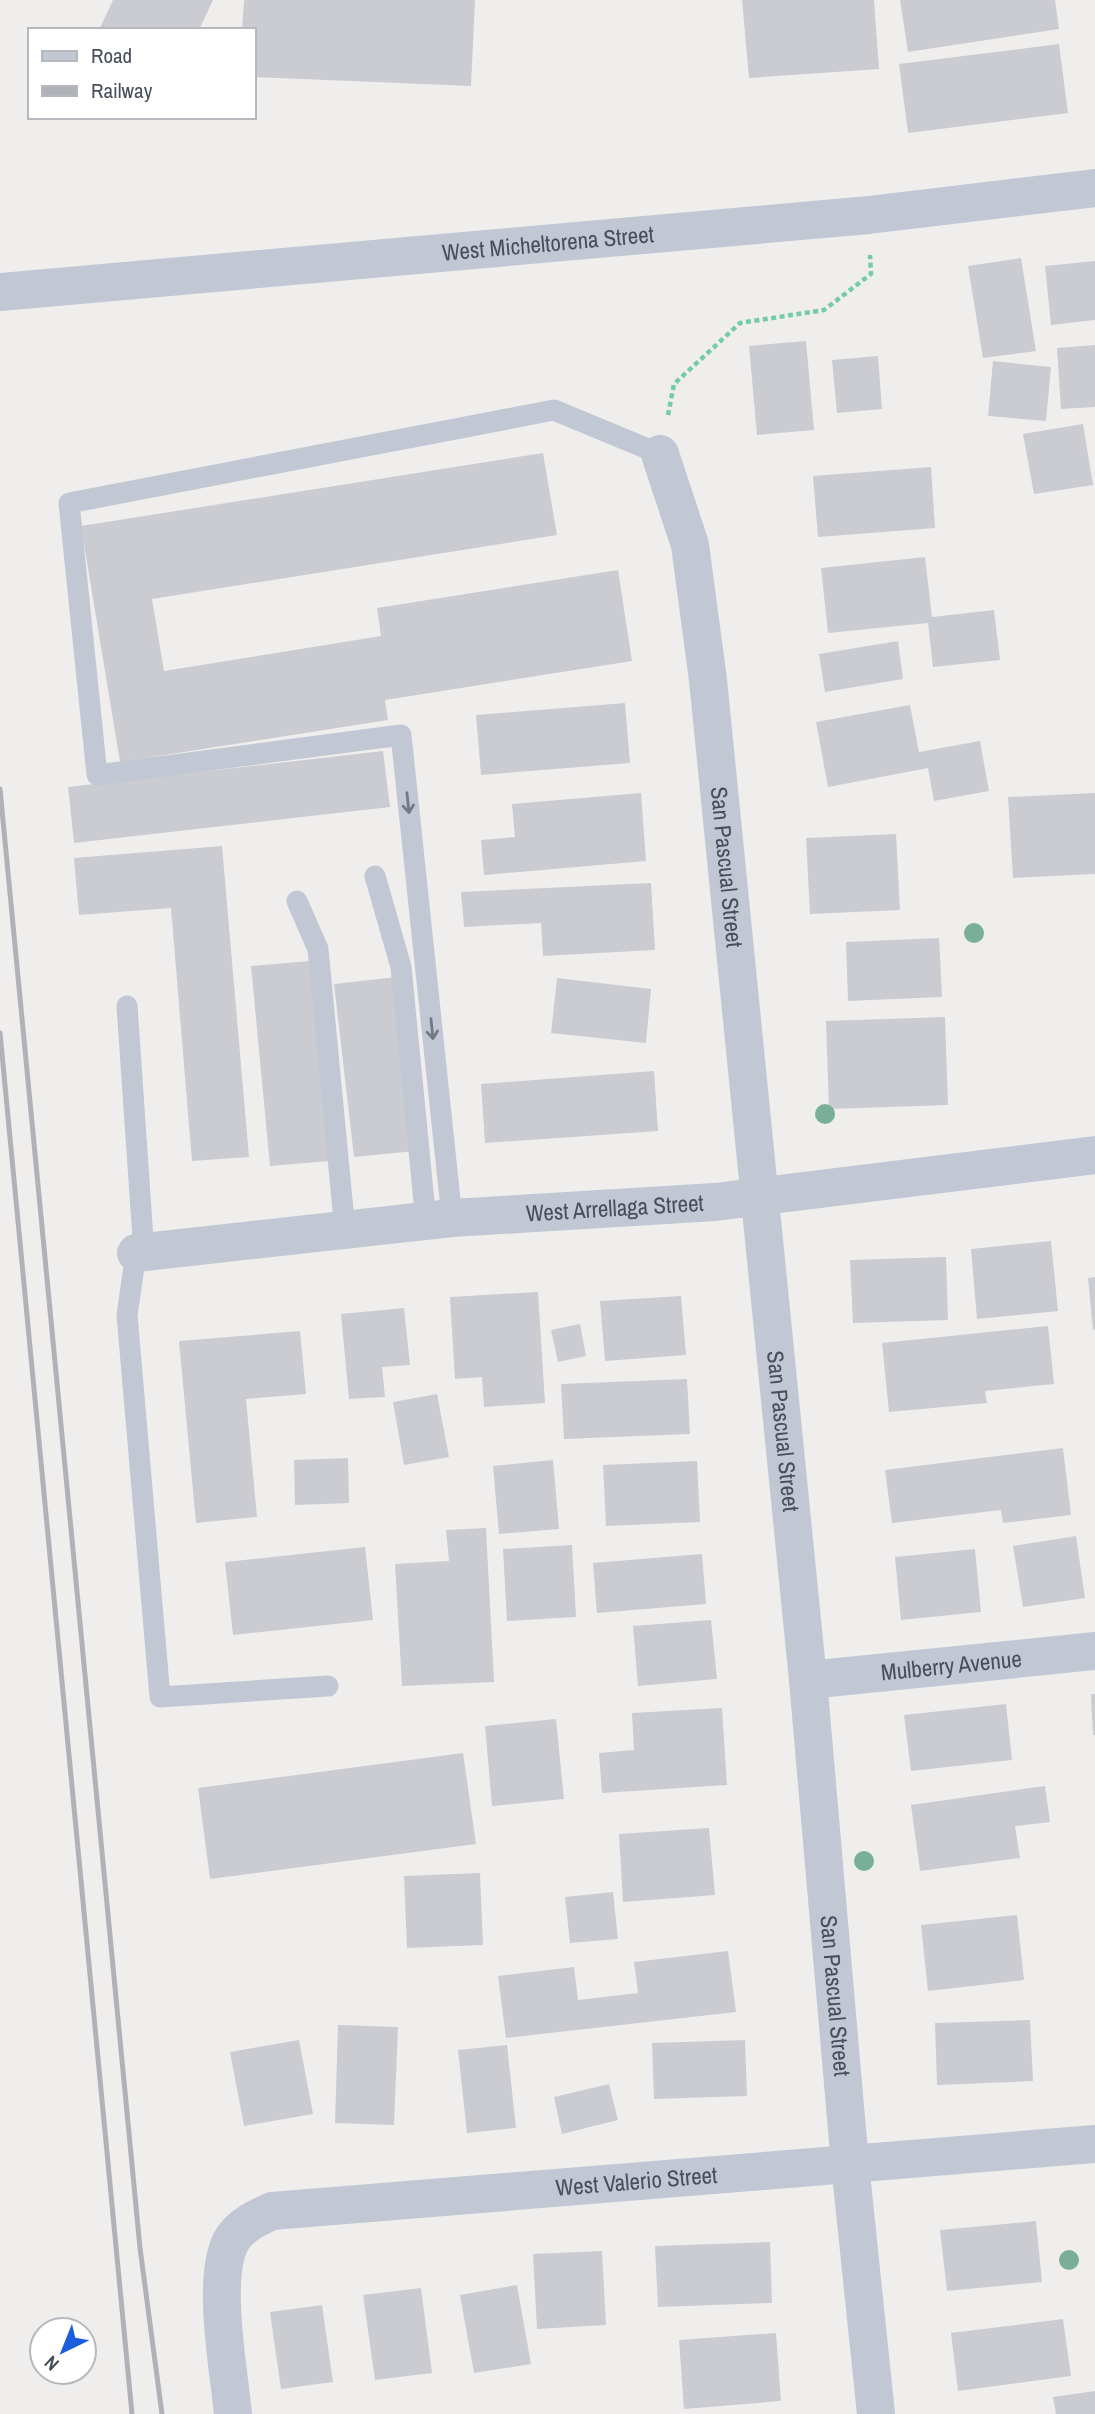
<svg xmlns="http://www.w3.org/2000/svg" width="1095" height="2414" font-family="'Archivo Narrow',sans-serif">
	<rect width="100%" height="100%" fill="#f0eeed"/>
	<g fill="#caccd2">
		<polygon points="113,0 213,0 199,30 99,30"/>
		<polygon points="244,0 475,0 471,86 254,77 254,30 242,30"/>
		<polygon points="742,0 874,0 879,69 749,78"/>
		<polygon points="900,0 1055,0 1059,29 908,52"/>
		<polygon points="1059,44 1068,113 908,133 899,64"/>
		<polygon points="1021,258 1036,351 983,358 968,266"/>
		<polygon points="1095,261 1095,320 1051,325 1045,266"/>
		<polygon points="806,341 814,430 757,435 749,346"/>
		<polygon points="1095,345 1095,407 1061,409 1057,348"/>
		<polygon points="878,356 882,409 837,413 832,360"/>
		<polygon points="993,361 1051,367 1046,421 988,416"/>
		<polygon points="1083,424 1093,485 1034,494 1023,434"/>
		<polygon points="543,453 557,535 152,599 164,671 381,636 377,608 618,570 632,661 385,700 388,720 120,762 81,526"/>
		<polygon points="931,467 935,528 818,537 813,476"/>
		<polygon points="925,557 932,617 994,610 1000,660 933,667 928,623 828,633 821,568"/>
		<polygon points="898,641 903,679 825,692 819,654"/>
		<polygon points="625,703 630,763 481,775 476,715"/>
		<polygon points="910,705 919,752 980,741 989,791 934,801 928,768 828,787 816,722"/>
		<polygon points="383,751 390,807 74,843 68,787"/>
		<polygon points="641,793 646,861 484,875 481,840 515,837 512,804"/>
		<polygon points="1095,793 1095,874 1013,878 1008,797"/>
		<polygon points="896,834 900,910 810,914 806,838"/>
		<polygon points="222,846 249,1157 192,1161 171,908 79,915 74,858"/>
		<polygon points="651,883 655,950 543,956 541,923 464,927 461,892"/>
		<polygon points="939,938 942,997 848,1001 846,942"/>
		<polygon points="310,961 329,1161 270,1166 251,966"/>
		<polygon points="396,977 416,1151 354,1157 334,984"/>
		<polygon points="557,978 651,989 646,1043 551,1033"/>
		<polygon points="945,1017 948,1105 829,1109 826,1021"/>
		<polygon points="654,1071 658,1131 485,1143 481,1084"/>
		<polygon points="1051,1241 1058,1311 977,1319 971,1249"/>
		<polygon points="946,1257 948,1320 853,1323 850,1260"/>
		<polygon points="1095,1277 1095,1330 1093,1330 1088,1278"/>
		<polygon points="538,1292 545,1403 484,1407 482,1377 455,1379 450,1297"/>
		<polygon points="681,1296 686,1355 605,1361 600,1301"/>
		<polygon points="404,1308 410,1365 382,1367 385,1397 349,1399 341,1314"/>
		<polygon points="580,1324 586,1356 558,1362 551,1330"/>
		<polygon points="1048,1326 1054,1384 985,1391 987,1403 889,1412 882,1343"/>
		<polygon points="300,1331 306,1394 246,1399 257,1517 196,1523 179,1341"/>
		<polygon points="687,1379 690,1434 564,1439 561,1384"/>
		<polygon points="437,1394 449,1457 404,1465 393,1402"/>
		<polygon points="1063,1448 1071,1515 1003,1523 1001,1510 892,1523 885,1470"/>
		<polygon points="348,1458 349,1503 295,1505 294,1460"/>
		<polygon points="553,1460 559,1529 499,1534 493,1466"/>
		<polygon points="697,1461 700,1522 606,1526 603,1465"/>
		<polygon points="486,1528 494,1682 402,1686 395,1564 449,1561 446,1530"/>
		<polygon points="1076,1536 1085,1598 1023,1607 1013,1546"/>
		<polygon points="572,1545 576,1617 507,1621 503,1549"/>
		<polygon points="365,1547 373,1620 233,1635 225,1562"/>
		<polygon points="975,1549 981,1612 901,1620 895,1557"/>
		<polygon points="702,1554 706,1604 597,1613 593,1563"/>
		<polygon points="711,1620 717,1679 638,1686 633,1626"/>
		<polygon points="1091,1694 1095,1694 1095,1735 1093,1735"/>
		<polygon points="1006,1704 1012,1760 911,1771 904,1715"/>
		<polygon points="722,1708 727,1785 602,1793 599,1753 634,1750 632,1713"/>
		<polygon points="556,1719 564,1799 492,1806 485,1726"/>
		<polygon points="463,1753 476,1844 210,1879 198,1788"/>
		<polygon points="1045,1786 1050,1822 1015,1826 1020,1858 920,1871 911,1805"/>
		<polygon points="709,1828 715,1895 623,1902 619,1834"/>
		<polygon points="480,1873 483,1945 407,1948 404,1876"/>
		<polygon points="613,1892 618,1939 570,1943 565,1897"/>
		<polygon points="1017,1915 1024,1980 928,1991 921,1925"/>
		<polygon points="728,1951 736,2012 506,2038 498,1976 574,1967 578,2000 638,1993 634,1962"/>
		<polygon points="1030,2020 1033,2081 937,2085 935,2023"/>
		<polygon points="338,2025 398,2027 394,2125 335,2123"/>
		<polygon points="299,2040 313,2114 244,2126 230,2052"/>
		<polygon points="745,2040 747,2096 654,2099 652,2043"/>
		<polygon points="507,2045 516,2128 467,2133 458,2050"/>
		<polygon points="609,2084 618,2120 562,2134 554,2097"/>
		<polygon points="1036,2221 1042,2282 947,2291 940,2230"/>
		<polygon points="770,2242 772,2303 658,2307 655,2246"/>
		<polygon points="602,2251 606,2325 537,2329 533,2254"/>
		<polygon points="517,2285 531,2364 474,2373 460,2295"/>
		<polygon points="421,2288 432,2373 375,2380 363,2295"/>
		<polygon points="322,2305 333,2382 281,2389 270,2312"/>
		<polygon points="1063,2319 1071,2376 958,2391 951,2333"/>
		<polygon points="776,2333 781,2401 684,2409 679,2340"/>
		<polygon points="1095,2391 1095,2414 1056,2414 1053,2397"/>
	</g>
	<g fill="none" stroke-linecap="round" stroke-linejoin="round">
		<polyline stroke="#74cba9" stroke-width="4.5" stroke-dasharray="5 3.5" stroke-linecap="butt" points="668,415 674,384 740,323 824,310 871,274 870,255"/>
		<g stroke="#c1c8d3" stroke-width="21">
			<polyline points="375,876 401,967 426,1222"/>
			<polyline points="297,901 318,949 345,1231"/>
			<polyline points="127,1006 144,1253"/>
			<polyline points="452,1218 401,735 97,775 69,503 554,410 660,454"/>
			<polyline points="136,1253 127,1315 160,1697 328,1686"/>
		</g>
		<g stroke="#c1c8d3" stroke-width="38">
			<path id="s1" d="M 660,454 L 690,545 L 708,680 L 808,1680 L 850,2164 L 876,2414"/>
			<path id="s2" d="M 136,1253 L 452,1218 L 715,1202 L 1095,1155"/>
			<path id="s3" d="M 808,1680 L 1095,1651"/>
			<path id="s4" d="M 233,2414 C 229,2371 210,2273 233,2238 C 243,2224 257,2218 272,2211 L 1095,2144"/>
		</g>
		<path stroke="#c1c8d3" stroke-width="38" id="s5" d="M 0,292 L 869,215 L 1095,188"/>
		<g stroke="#b0b2b8" stroke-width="5">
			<polyline points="0,789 140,2248 162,2414"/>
			<polyline points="0,1033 132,2414"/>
		</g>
	</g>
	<g fill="#79ae98">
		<circle cx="974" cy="933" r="10"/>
		<circle cx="825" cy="1114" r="10"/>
		<circle cx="864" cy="1861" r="10"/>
		<circle cx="1069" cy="2260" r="10"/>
	</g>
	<defs><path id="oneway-shaft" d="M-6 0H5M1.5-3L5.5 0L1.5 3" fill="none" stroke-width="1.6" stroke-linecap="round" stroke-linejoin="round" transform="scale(1.75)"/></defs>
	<g stroke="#717984">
		<use href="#oneway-shaft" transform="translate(408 803) rotate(84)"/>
		<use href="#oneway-shaft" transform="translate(432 1029) rotate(84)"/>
	</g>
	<g text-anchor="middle" stroke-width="5" stroke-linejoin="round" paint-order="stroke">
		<g font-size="23" fill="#464f5a" stroke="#fff">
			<text dy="8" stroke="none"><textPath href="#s5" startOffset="550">West Micheltorena Street</textPath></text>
			<text dy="8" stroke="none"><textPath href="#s1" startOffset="420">San Pascual Street</textPath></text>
			<text dy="8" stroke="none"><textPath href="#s2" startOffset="481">West Arrellaga Street</textPath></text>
			<text dy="8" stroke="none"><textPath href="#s1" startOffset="987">San Pascual Street</textPath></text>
			<text dy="8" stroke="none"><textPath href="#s3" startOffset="144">Mulberry Avenue</textPath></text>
			<text dy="8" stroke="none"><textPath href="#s1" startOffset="1554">San Pascual Street</textPath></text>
			<text dy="8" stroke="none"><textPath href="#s4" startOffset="592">West Valerio Street</textPath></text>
		</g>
	</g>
	<rect x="28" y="28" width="228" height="91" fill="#ffffff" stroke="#b5b9bd" stroke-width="2"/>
	<rect x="42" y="51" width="35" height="10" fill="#c1c8d3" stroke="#b5b9bd" stroke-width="2"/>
	<text x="91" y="63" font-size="21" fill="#464f5a">Road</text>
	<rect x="42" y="86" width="35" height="10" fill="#b0b2b8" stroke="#b5b9bd" stroke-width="2"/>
	<text x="91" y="98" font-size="21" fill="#464f5a">Railway</text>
	<g transform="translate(63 2351) rotate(223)"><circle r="33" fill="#ffffff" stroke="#b5b9bd" stroke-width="2"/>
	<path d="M0-5L12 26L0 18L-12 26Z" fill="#1c5ddc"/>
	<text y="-10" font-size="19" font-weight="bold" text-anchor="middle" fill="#464f5a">N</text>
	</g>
</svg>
